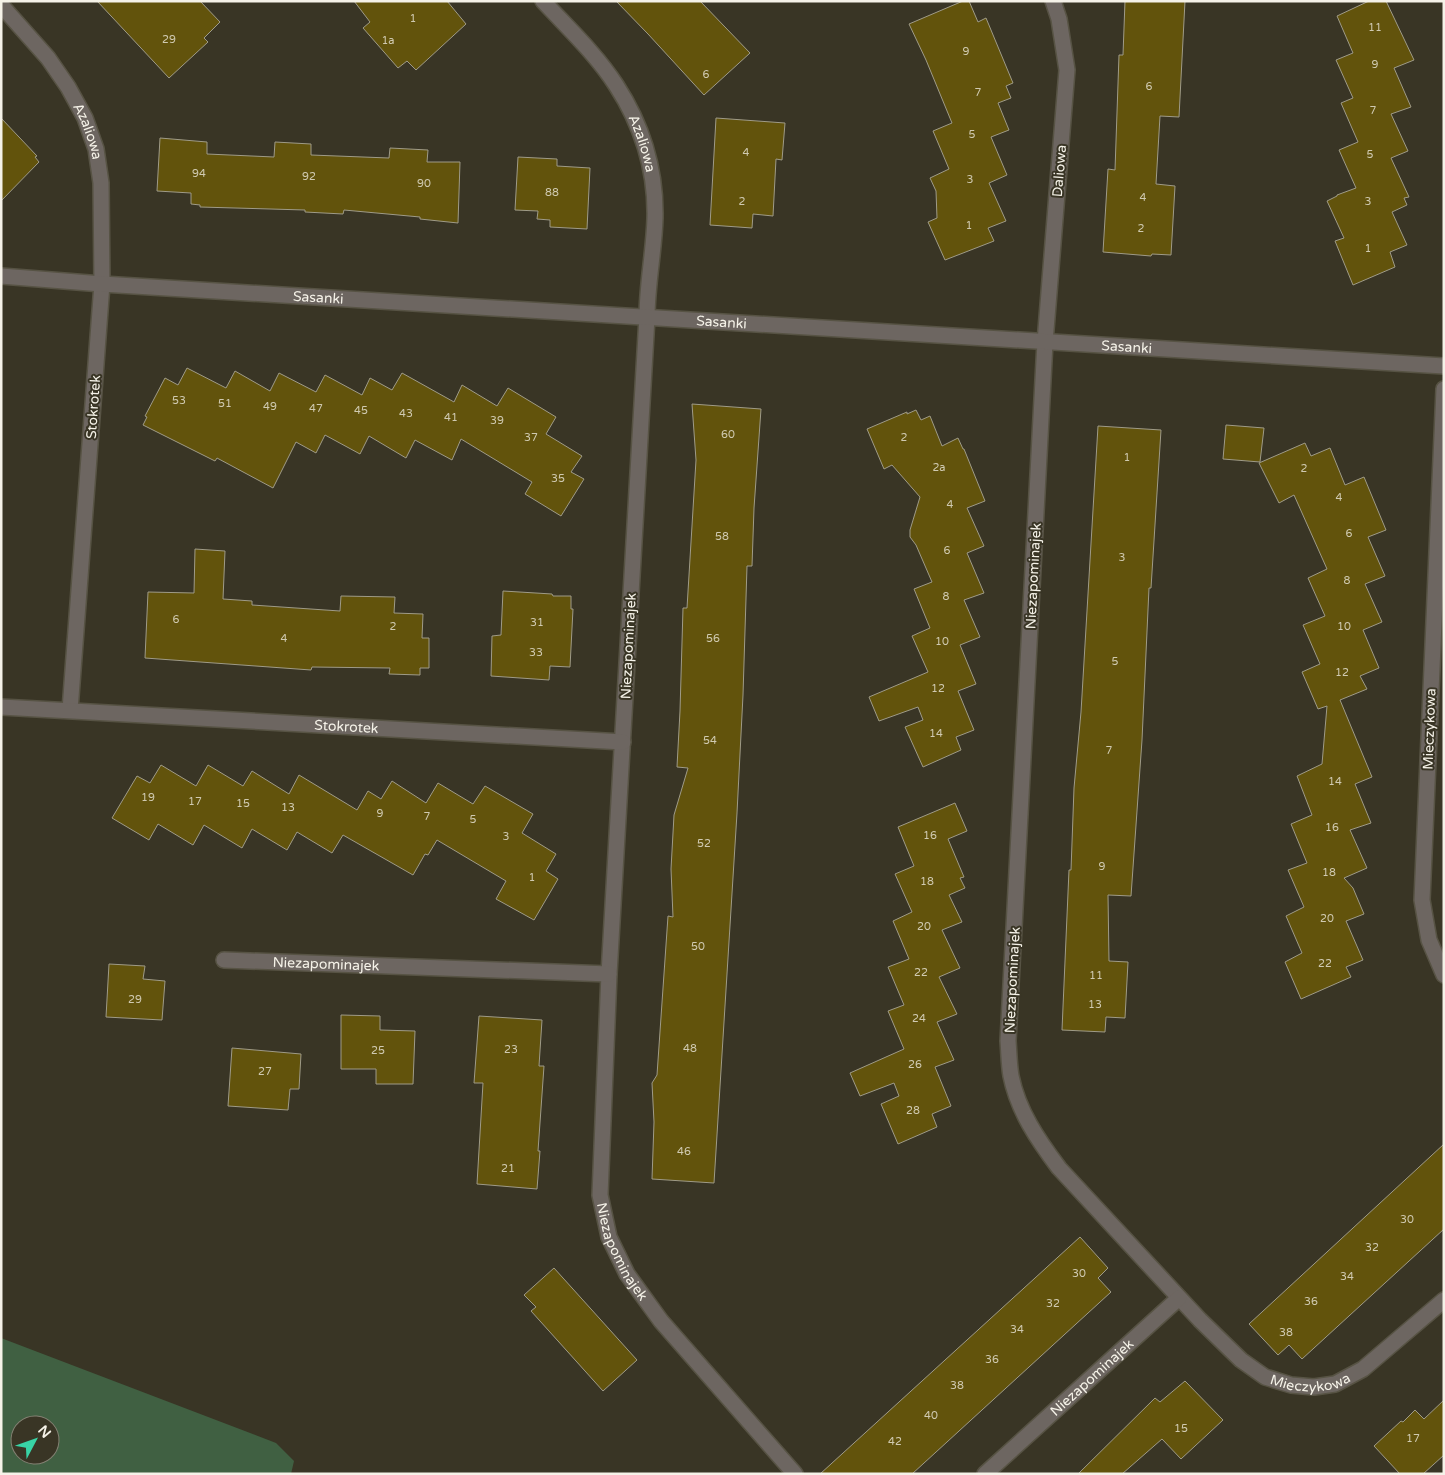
<svg xmlns="http://www.w3.org/2000/svg" width="1445" height="1475" font-family="'Varela Round',sans-serif">
	<rect width="100%" height="100%" fill="#393525"/>
	<path fill="#406042" fill-rule="evenodd" d="M 1,1338 L 276,1443 L 294,1461 L 291,1474 L 1,1474 ZM 20,1425 L 50,1425 L 50,1455 L 20,1455 Z"/>
	<g fill="#62530c" stroke="#9f9b88">
		<polygon points="97,1 200,1 220,22 204,38 208,42 169,78"/>
		<polygon points="354,1 447,1 466,24 416,70 407,61 398,68 363,28 370,22"/>
		<polygon points="616,1 700,1 750,53 704,95 648,34"/>
		<polygon points="963,1 969,1 978,22 986,18 1013,83 1006,86 1011,98 998,103 1009,130 991,137 1007,175 989,183 1006,221 988,228 994,241 945,260 928,222 937,218 936,191 930,178 949,169 933,131 952,123 926,60 909,24"/>
		<polygon points="1125,1 1185,1 1179,117 1160,116 1156,184 1175,186 1171,255 1152,254 1151,256 1103,252 1108,169 1115,170 1119,55 1123,55"/>
		<polygon points="1369,1 1386,1 1414,60 1394,68 1411,107 1391,114 1408,151 1391,158 1409,197 1404,198 1407,205 1392,212 1407,245 1390,252 1395,267 1353,285 1335,241 1344,238 1327,201 1337,196 1337,195 1356,188 1339,150 1358,142 1341,103 1353,98 1336,60 1353,53 1337,16"/>
		<polygon points="1,118 37,156 35,157 39,162 1,201"/>
		<polygon points="716,118 785,123 782,160 776,159 773,216 753,214 752,228 710,225"/>
		<polygon points="160,138 207,142 207,154 274,157 275,142 311,144 311,155 389,158 390,148 428,150 427,162 460,162 458,223 420,219 420,217 344,210 343,214 305,212 305,210 200,207 200,205 191,204 191,193 157,191"/>
		<polygon points="518,157 557,159 557,166 590,168 587,229 550,227 550,220 537,219 538,211 515,210"/>
		<polygon points="187,368 226,388 235,371 270,391 279,373 316,392 325,375 362,395 370,378 392,390 402,373 454,402 462,385 497,406 508,388 556,417 546,434 582,456 571,472 584,479 561,516 525,494 532,482 461,439 452,460 415,440 406,458 369,436 360,454 325,435 316,453 296,442 273,488 217,458 215,461 143,425 147,417 145,416 165,378 178,385"/>
		<polygon points="692,404 761,409 754,508 752,566 747,566 743,695 737,813 714,1183 652,1179 654,1122 652,1083 657,1075 668,916 673,917 671,869 674,815 688,768 677,767 680,711 683,608 687,608 696,460"/>
		<polygon points="916,410 921,420 930,416 942,446 958,438 963,449 964,449 985,501 967,508 984,546 967,553 984,593 964,600 980,637 960,645 976,684 958,691 974,730 956,737 961,750 923,767 905,727 923,720 918,707 879,721 869,697 928,672 912,636 930,628 914,589 932,582 916,545 910,537 910,530 920,497 892,465 884,469 867,429 907,412 907,414"/>
		<polygon points="1226,425 1264,428 1260,462 1223,459"/>
		<polygon points="1098,426 1161,430 1151,588 1149,588 1142,740 1131,896 1108,895 1109,961 1128,962 1125,1018 1106,1017 1105,1032 1062,1030 1069,870 1071,870 1074,788 1081,712"/>
		<polygon points="1305,443 1311,456 1330,448 1345,485 1364,477 1386,530 1368,537 1385,576 1365,584 1382,622 1363,630 1379,668 1360,676 1367,689 1340,700 1372,777 1355,784 1371,823 1350,830 1367,868 1344,878 1353,888 1364,914 1346,921 1363,960 1346,967 1351,977 1301,999 1285,962 1302,953 1286,916 1304,907 1288,870 1307,863 1291,824 1312,815 1297,776 1322,764 1327,706 1318,709 1302,672 1320,664 1303,625 1325,616 1308,578 1327,569 1294,495 1279,503 1259,463"/>
		<polygon points="195,549 225,551 223,599 252,601 252,605 340,611 341,596 395,597 394,613 423,614 422,638 429,638 429,668 420,668 420,675 389,674 390,668 312,667 311,670 145,658 148,592 194,593"/>
		<polygon points="503,591 552,594 553,596 571,596 571,609 573,609 570,667 550,666 549,680 491,676 492,636 501,635"/>
		<polygon points="161,765 196,786 208,765 243,786 252,771 289,794 299,775 357,810 368,791 381,799 392,781 426,803 438,783 473,804 485,786 533,814 522,833 556,854 546,871 558,879 534,920 496,899 506,881 437,840 428,855 425,854 413,875 343,835 332,853 297,832 287,850 252,829 242,848 204,825 193,845 158,824 149,840 112,818 137,776 150,783"/>
		<polygon points="955,803 967,831 948,839 964,877 960,878 965,888 949,895 962,922 942,930 960,968 939,977 957,1014 937,1022 954,1060 935,1067 951,1106 932,1114 937,1127 898,1144 881,1104 899,1096 894,1083 860,1096 850,1073 904,1049 888,1011 904,1005 888,967 909,959 893,921 912,912 895,874 914,866 898,827"/>
		<polygon points="109,964 145,966 143,979 165,981 162,1020 106,1017"/>
		<polygon points="341,1015 380,1016 380,1030 415,1031 413,1084 376,1084 376,1069 341,1069"/>
		<polygon points="479,1016 542,1020 539,1066 544,1066 538,1151 540,1151 537,1189 477,1184 483,1083 474,1083"/>
		<polygon points="232,1048 301,1054 299,1089 290,1089 288,1110 228,1106"/>
		<polygon points="1444,1144 1444,1229 1302,1359 1289,1345 1278,1355 1249,1324"/>
		<polygon points="1080,1237 1108,1268 1098,1278 1111,1292 912,1474 820,1474"/>
		<polygon points="554,1268 637,1360 603,1391 531,1311 536,1307 524,1295"/>
		<polygon points="1185,1381 1223,1420 1181,1459 1162,1439 1122,1474 1078,1474 1155,1398 1160,1402"/>
		<polygon points="1444,1400 1444,1455 1423,1474 1400,1474 1374,1446 1401,1421 1403,1422 1415,1410 1424,1419"/>
	</g>
	<g fill="none" stroke-linecap="round" stroke-linejoin="round">
		<g stroke="#575344" stroke-width="18">
			<g id="minor">
				<path id="s1" d="M 543,1 C 568,28 596,54 616,85 C 642,125 656,171 655,218 C 654,252 647,284 647,317 L 609,974 L 600,1195 L 609,1237 L 627,1274 L 661,1321 L 795,1474"/>
				<path id="s2" d="M 1053,1 L 1059,19 L 1067,70 L 1045,342 L 1008,1041 C 1009,1053 1009,1065 1011,1076 C 1018,1111 1038,1140 1059,1168 L 1200,1320 L 1241,1360 L 1265,1377 L 1291,1385 L 1314,1387 L 1335,1384 L 1363,1369 L 1444,1300"/>
				<path id="s3" d="M 1,5 L 48,58 L 68,87 L 85,118 L 96,149 L 101,183 L 102,284 L 70,710"/>
				<path id="s4" d="M 1,276 L 102,284 L 1444,366"/>
				<polyline points="1444,389 1422,900 1429,940 1444,975"/>
				<path id="s5" d="M 1,707 L 623,742"/>
				<path id="s6" d="M 224,960 L 609,974"/>
				<path id="s7" d="M 985,1474 L 1179,1298"/>
			</g>
		</g>
		<use href="#minor" stroke="#6d6661" stroke-width="15"/>
	</g>
	<g text-anchor="middle" stroke-width="4" stroke-linejoin="round" paint-order="stroke">
		<g font-size="11" fill="#d0cab1">
			<text x="413" y="22">1</text>
			<text x="1375" y="31">11</text>
			<text x="169" y="43">29</text>
			<text x="388" y="44">1a</text>
			<text x="966" y="55">9</text>
			<text x="1375" y="68">9</text>
			<text x="706" y="78">6</text>
			<text x="1149" y="90">6</text>
			<text x="978" y="96">7</text>
			<text x="1373" y="114">7</text>
			<text x="972" y="138">5</text>
			<text x="746" y="156">4</text>
			<text x="1370" y="158">5</text>
			<text x="199" y="177">94</text>
			<text x="309" y="180">92</text>
			<text x="970" y="183">3</text>
			<text x="424" y="187">90</text>
			<text x="552" y="196">88</text>
			<text x="1143" y="201">4</text>
			<text x="742" y="205">2</text>
			<text x="1368" y="205">3</text>
			<text x="969" y="229">1</text>
			<text x="1141" y="232">2</text>
			<text x="1368" y="252">1</text>
			<text x="179" y="404">53</text>
			<text x="225" y="407">51</text>
			<text x="270" y="410">49</text>
			<text x="316" y="412">47</text>
			<text x="361" y="414">45</text>
			<text x="406" y="417">43</text>
			<text x="451" y="421">41</text>
			<text x="497" y="424">39</text>
			<text x="728" y="438">60</text>
			<text x="531" y="441">37</text>
			<text x="904" y="441">2</text>
			<text x="1127" y="461">1</text>
			<text x="939" y="471">2a</text>
			<text x="1304" y="472">2</text>
			<text x="558" y="482">35</text>
			<text x="1339" y="501">4</text>
			<text x="950" y="508">4</text>
			<text x="1349" y="537">6</text>
			<text x="722" y="540">58</text>
			<text x="947" y="554">6</text>
			<text x="1122" y="561">3</text>
			<text x="1347" y="584">8</text>
			<text x="946" y="600">8</text>
			<text x="176" y="623">6</text>
			<text x="537" y="626">31</text>
			<text x="393" y="630">2</text>
			<text x="1344" y="630">10</text>
			<text x="284" y="642">4</text>
			<text x="713" y="642">56</text>
			<text x="942" y="645">10</text>
			<text x="536" y="656">33</text>
			<text x="1115" y="665">5</text>
			<text x="1342" y="676">12</text>
			<text x="938" y="692">12</text>
			<text x="936" y="737">14</text>
			<text x="710" y="744">54</text>
			<text x="1109" y="754">7</text>
			<text x="1335" y="785">14</text>
			<text x="148" y="801">19</text>
			<text x="195" y="805">17</text>
			<text x="243" y="807">15</text>
			<text x="288" y="811">13</text>
			<text x="380" y="817">9</text>
			<text x="427" y="820">7</text>
			<text x="473" y="823">5</text>
			<text x="1332" y="831">16</text>
			<text x="930" y="839">16</text>
			<text x="506" y="840">3</text>
			<text x="704" y="847">52</text>
			<text x="1102" y="870">9</text>
			<text x="1329" y="876">18</text>
			<text x="532" y="881">1</text>
			<text x="927" y="885">18</text>
			<text x="1327" y="922">20</text>
			<text x="924" y="930">20</text>
			<text x="698" y="950">50</text>
			<text x="1325" y="967">22</text>
			<text x="921" y="976">22</text>
			<text x="1096" y="979">11</text>
			<text x="135" y="1003">29</text>
			<text x="1095" y="1008">13</text>
			<text x="919" y="1022">24</text>
			<text x="690" y="1052">48</text>
			<text x="511" y="1053">23</text>
			<text x="378" y="1054">25</text>
			<text x="915" y="1068">26</text>
			<text x="265" y="1075">27</text>
			<text x="913" y="1114">28</text>
			<text x="684" y="1155">46</text>
			<text x="508" y="1172">21</text>
			<text x="1407" y="1223">30</text>
			<text x="1372" y="1251">32</text>
			<text x="1079" y="1277">30</text>
			<text x="1347" y="1280">34</text>
			<text x="1311" y="1305">36</text>
			<text x="1053" y="1307">32</text>
			<text x="1017" y="1333">34</text>
			<text x="1286" y="1336">38</text>
			<text x="992" y="1363">36</text>
			<text x="957" y="1389">38</text>
			<text x="931" y="1419">40</text>
			<text x="1181" y="1432">15</text>
			<text x="1413" y="1442">17</text>
			<text x="895" y="1445">42</text>
		</g>
		<g font-size="14" fill="#f5f2e8" stroke="#393525">
			<text dy="5" stroke="none"><textPath href="#s3" startOffset="155">Azaliowa</textPath></text>
			<text dy="5" stroke="none"><textPath href="#s1" startOffset="176">Azaliowa</textPath></text>
			<text transform="translate(1059 171) rotate(-85)" y="5">Daliowa</text>
			<text dy="5" stroke="none"><textPath href="#s4" startOffset="318">Sasanki</textPath></text>
			<text dy="5" stroke="none"><textPath href="#s4" startOffset="722">Sasanki</textPath></text>
			<text dy="5" stroke="none"><textPath href="#s4" startOffset="1128">Sasanki</textPath></text>
			<text transform="translate(93 407) rotate(-86)" y="5">Stokrotek</text>
			<text transform="translate(1033 576) rotate(-87)" y="5">Niezapominajek</text>
			<text transform="translate(628 646) rotate(-87)" y="5">Niezapominajek</text>
			<text dy="5" stroke="none"><textPath href="#s5" startOffset="346">Stokrotek</textPath></text>
			<text transform="translate(1429 729) rotate(-88)" y="5">Mieczykowa</text>
			<text dy="5" stroke="none"><textPath href="#s6" startOffset="102">Niezapominajek</textPath></text>
			<text transform="translate(1012 980) rotate(-87)" y="5">Niezapominajek</text>
			<text dy="5" stroke="none"><textPath href="#s1" startOffset="1292">Niezapominajek</textPath></text>
			<text dy="5" stroke="none"><textPath href="#s2" startOffset="1524">Mieczykowa</textPath></text>
			<text dy="5" stroke="none"><textPath href="#s7" startOffset="144">Niezapominajek</textPath></text>
		</g>
	</g>
	<rect width="1445" height="1475" fill="none" stroke="#f5f2e8" stroke-width="5"/>
	<g transform="translate(35 1440) rotate(49)"><circle r="24" fill="#393525" stroke="#848173"/>
	<path d="M0-4L9 19L0 12L-9 19Z" fill="#38d4a6"/>
	<text y="-8" font-size="14" font-weight="bold" text-anchor="middle" fill="#f5f2e8">N</text>
	</g>
</svg>
